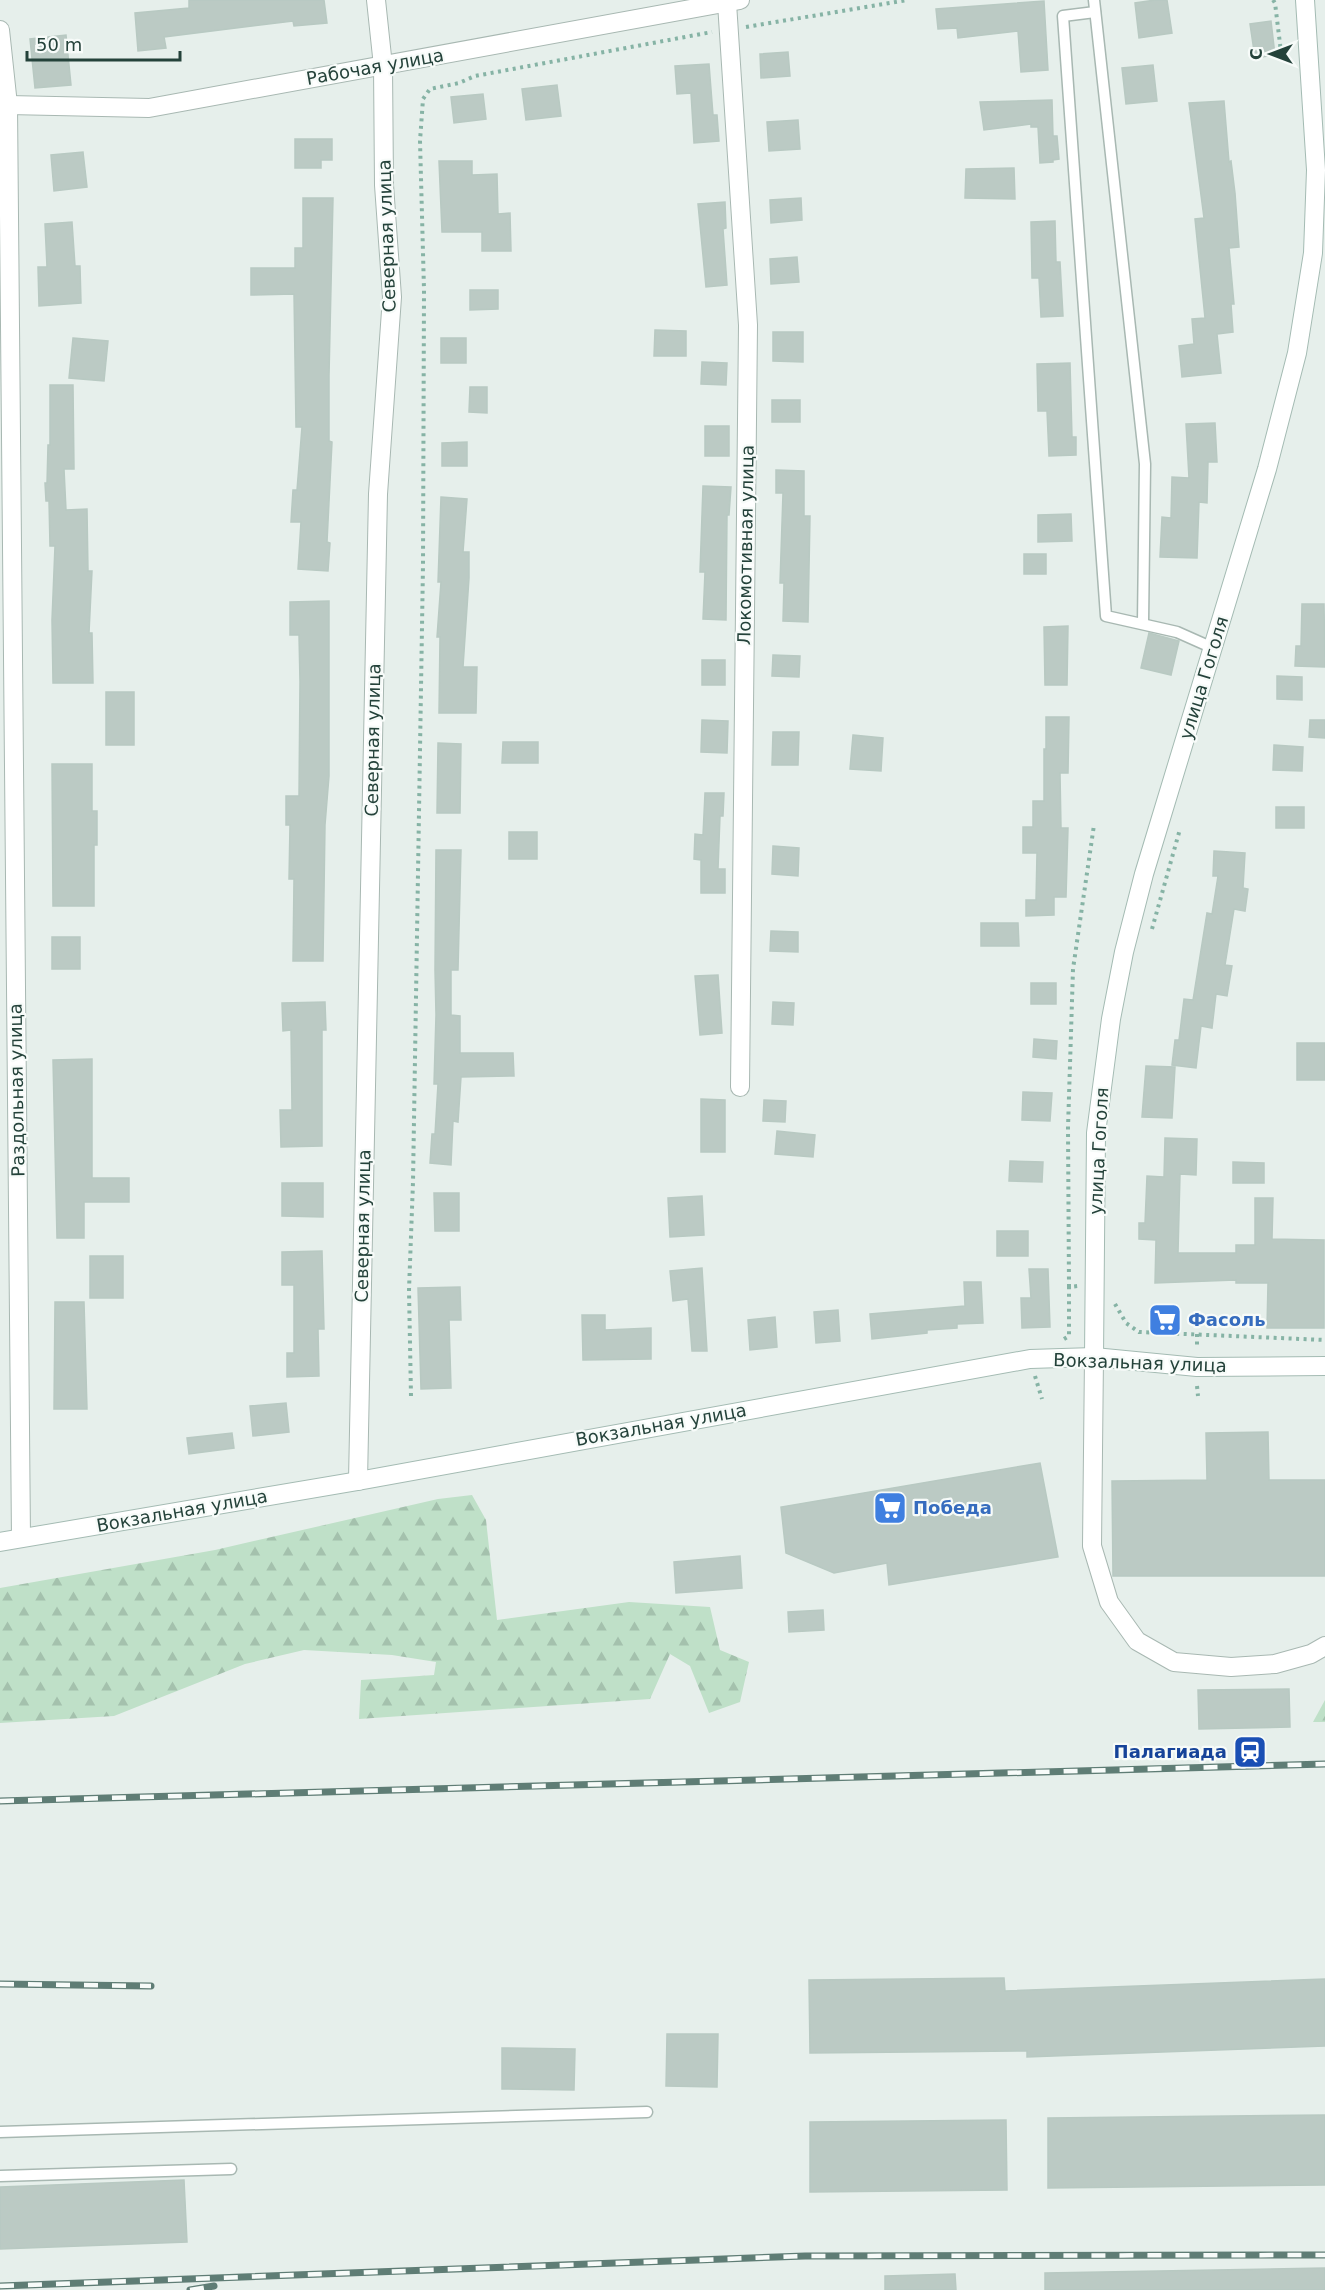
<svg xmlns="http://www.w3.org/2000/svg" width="1325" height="2290" font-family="'DejaVu Sans',sans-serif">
	<defs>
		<pattern id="forest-firs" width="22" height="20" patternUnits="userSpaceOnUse" patternTransform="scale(1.5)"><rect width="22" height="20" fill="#bfe0c8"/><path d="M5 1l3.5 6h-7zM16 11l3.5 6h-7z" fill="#a4c1ad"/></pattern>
	</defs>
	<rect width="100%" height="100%" fill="#e6efeb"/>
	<g fill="url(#forest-firs)">
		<polygon points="472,1495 486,1520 497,1620 629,1602 710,1607 720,1650 749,1662 740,1702 709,1713 690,1666 670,1654 650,1699 359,1719 361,1680 434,1675 436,1662 392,1655 304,1650 245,1664 114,1716 0,1723 0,1588 215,1550 438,1499"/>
		<polygon points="1325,1700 1325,1722 1313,1722"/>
	</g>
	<g fill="#bbcac4" stroke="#b8c9c2" stroke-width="1.5">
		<polygon points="189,0 324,0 327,23 294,26 293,21 164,37 166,48 138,51 135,13 189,8"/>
		<polygon points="1155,0 1167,0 1172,33 1139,38 1135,3"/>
		<polygon points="1044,1 1048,70 1021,72 1018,31 958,38 957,28 938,29 936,9"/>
		<polygon points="1271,21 1275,55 1255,58 1250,24"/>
		<polygon points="66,35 71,85 35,88 30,39"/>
		<polygon points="788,52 790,76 761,78 760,54"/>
		<polygon points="709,64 713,115 717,115 719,141 694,143 691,93 677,94 675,66"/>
		<polygon points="1153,65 1157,101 1126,104 1122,68"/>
		<polygon points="557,85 561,116 526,120 522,89"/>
		<polygon points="483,94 486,119 454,123 451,97"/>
		<polygon points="1052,100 1053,136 1057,136 1059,159 1053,160 1053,162 1040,163 1038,127 1031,127 1031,124 984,130 980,102"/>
		<polygon points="1224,101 1229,162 1231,161 1235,193 1239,247 1229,248 1234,304 1231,304 1233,332 1217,334 1221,373 1182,377 1179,346 1194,344 1192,319 1205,318 1195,219 1204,218 1189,103"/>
		<polygon points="798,120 800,149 769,151 767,122"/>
		<polygon points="295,139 332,139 332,160 321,160 321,168 295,168"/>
		<polygon points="83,152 87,187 54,191 51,155"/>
		<polygon points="439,161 472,161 472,175 497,174 498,214 510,213 511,251 482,251 482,232 442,232"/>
		<polygon points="1014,168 1015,199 965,198 966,169"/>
		<polygon points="303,198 333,198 329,376 329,441 332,442 327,542 330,543 328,571 298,569 301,522 291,522 293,490 297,490 302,427 296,427 294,294 251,295 251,268 295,268 295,248 303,248"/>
		<polygon points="801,198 802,220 771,223 770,200"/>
		<polygon points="725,202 726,228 723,229 727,285 706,287 698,204"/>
		<polygon points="1055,221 1056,262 1060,262 1063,316 1041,317 1039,278 1032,278 1031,222"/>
		<polygon points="72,222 75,266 80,266 81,303 39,306 38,267 47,267 45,224"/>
		<polygon points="797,257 799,282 771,284 770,259"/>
		<polygon points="470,290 498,290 498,309 470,310"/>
		<polygon points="655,330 686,331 686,356 654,356"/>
		<polygon points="773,332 803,332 803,362 773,361"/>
		<polygon points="73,338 108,341 104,381 69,378"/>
		<rect x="441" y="338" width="25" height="25"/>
		<polygon points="702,362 727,363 726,385 701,384"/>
		<polygon points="1070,363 1072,437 1076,437 1076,455 1049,456 1047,411 1038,411 1037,364"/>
		<polygon points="50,385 73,385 74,469 64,469 66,510 87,509 88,571 92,571 89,633 92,633 93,683 53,683 52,620 55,546 50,546 49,501 46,501 45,483 47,483 48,445 50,445"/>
		<polygon points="470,387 487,387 487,413 469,412"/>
		<rect x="772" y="400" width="28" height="22"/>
		<polygon points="1215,423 1217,462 1208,462 1207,503 1199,502 1197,558 1160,557 1162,517 1171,518 1172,477 1189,478 1186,424"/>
		<rect x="705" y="426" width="24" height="30"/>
		<polygon points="467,442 467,466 442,466 442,443"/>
		<polygon points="776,470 804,471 804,516 810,516 808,622 783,621 784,583 780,583 783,493 776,493"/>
		<polygon points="703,486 731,487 729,515 727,515 726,620 703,619 705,572 700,572"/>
		<polygon points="441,497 467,499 463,552 469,552 469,578 463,667 477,667 476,713 439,713 440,637 437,637 441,582 438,582"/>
		<polygon points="1071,514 1072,541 1038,542 1038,515"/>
		<rect x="1024" y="554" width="22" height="20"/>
		<polygon points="329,601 329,776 325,825 323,961 293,961 294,879 289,879 290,825 286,825 286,796 299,796 300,682 299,635 290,635 290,602"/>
		<polygon points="1302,604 1324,604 1325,667 1295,666 1296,646 1301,646"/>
		<polygon points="1068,626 1067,685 1045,685 1044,627"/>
		<polygon points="1149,633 1179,641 1171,675 1141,668"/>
		<polygon points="773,655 800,656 799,677 772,676"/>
		<rect x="702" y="660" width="23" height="25"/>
		<polygon points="1277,676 1302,677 1302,700 1277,699"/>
		<rect x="106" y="692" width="28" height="53"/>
		<polygon points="1046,717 1069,717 1068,773 1060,773 1061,828 1068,828 1066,897 1054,897 1054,915 1026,916 1026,900 1036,900 1037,853 1023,853 1023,827 1033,827 1033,801 1044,801 1044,749 1046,749"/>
		<polygon points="702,720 728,721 727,753 701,752"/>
		<polygon points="1310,720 1325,720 1325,738 1309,737"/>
		<polygon points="773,732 799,732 798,765 772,765"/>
		<polygon points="853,735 883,738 881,771 850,769"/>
		<polygon points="503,742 538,742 538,763 502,763"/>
		<polygon points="438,743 461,744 460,813 437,813"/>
		<polygon points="1274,745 1303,747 1302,771 1273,770"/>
		<polygon points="52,764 92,764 92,811 97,811 97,845 94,845 94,906 53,906"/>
		<polygon points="705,793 724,793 723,816 720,816 718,869 725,869 725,893 701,893 701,860 694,859 695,834 703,835"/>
		<rect x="1276" y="807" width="28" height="21"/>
		<rect x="509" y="832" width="28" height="27"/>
		<polygon points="773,846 799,848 798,876 772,874"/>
		<polygon points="436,850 461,850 458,970 451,970 451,1015 460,1016 460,1053 513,1053 514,1076 461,1077 458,1122 453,1121 451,1165 430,1163 432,1134 435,1134 438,1084 434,1084 436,1015 435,970"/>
		<polygon points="1214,851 1245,853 1243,888 1248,889 1245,911 1234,909 1225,965 1232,966 1227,996 1216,994 1212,1028 1201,1026 1196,1068 1172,1065 1175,1040 1179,1040 1184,999 1193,1000 1207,913 1212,914 1218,876 1213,876"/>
		<polygon points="981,923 1018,923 1019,946 981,946"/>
		<polygon points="771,931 798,932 798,952 770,951"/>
		<rect x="52" y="937" width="28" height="32"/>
		<polygon points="718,975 722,1033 700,1035 695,976"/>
		<rect x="1031" y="983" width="25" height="21"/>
		<polygon points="325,1002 326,1030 322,1030 322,1146 281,1147 280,1110 292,1110 291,1030 283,1031 282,1003"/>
		<polygon points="773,1002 794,1003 793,1025 772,1024"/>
		<polygon points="1034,1039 1057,1041 1056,1059 1033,1057"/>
		<rect x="1297" y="1043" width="28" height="37"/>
		<polygon points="92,1059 92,1178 129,1178 129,1202 84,1202 84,1238 57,1238 53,1060"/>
		<polygon points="1146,1066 1175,1067 1172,1118 1142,1117"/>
		<polygon points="1023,1092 1052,1093 1050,1121 1022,1120"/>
		<polygon points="701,1099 725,1100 725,1152 701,1152"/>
		<polygon points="764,1100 786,1101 785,1122 763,1121"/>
		<polygon points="777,1131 815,1135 813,1157 775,1154"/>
		<polygon points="1165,1138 1197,1139 1196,1175 1180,1174 1178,1253 1236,1253 1236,1245 1255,1245 1255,1198 1273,1198 1272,1239 1324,1240 1324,1328 1267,1328 1268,1283 1236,1283 1236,1280 1155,1283 1156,1240 1139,1239 1139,1223 1145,1223 1147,1176 1164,1177"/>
		<polygon points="1010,1161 1043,1162 1042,1182 1009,1181"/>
		<polygon points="1233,1162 1264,1163 1264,1183 1233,1183"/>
		<polygon points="282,1183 323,1183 323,1217 282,1216"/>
		<polygon points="434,1193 459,1193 459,1231 435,1231"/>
		<polygon points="702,1196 704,1235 670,1237 668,1198"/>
		<rect x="997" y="1231" width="31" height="25"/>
		<polygon points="322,1251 324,1329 318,1329 319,1376 287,1377 287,1353 294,1353 294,1285 282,1285 282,1252"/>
		<rect x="90" y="1256" width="33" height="42"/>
		<polygon points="702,1268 707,1351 692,1351 688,1299 673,1301 670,1271"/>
		<polygon points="1029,1269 1048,1269 1050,1327 1022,1328 1021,1298 1031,1298"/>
		<polygon points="964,1282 981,1282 983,1323 957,1324 957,1328 927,1330 927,1333 872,1339 870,1314 965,1306"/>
		<polygon points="460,1287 461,1320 449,1320 451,1388 421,1389 418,1288"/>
		<polygon points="55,1302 84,1302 87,1409 54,1409"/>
		<polygon points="838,1310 840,1341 816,1343 814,1312"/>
		<polygon points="582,1315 605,1315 605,1330 651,1328 651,1359 583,1360"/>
		<polygon points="775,1317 777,1347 750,1350 748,1320"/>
		<polygon points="286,1403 289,1432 253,1436 250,1406"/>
		<polygon points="1268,1432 1269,1480 1325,1480 1325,1576 1113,1576 1112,1481 1207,1480 1206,1433"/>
		<polygon points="232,1433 234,1448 189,1454 187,1438"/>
		<polygon points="1040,1463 1058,1557 889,1585 887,1563 834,1573 786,1553 781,1507"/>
		<polygon points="740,1556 742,1588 676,1593 674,1562"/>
		<polygon points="823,1610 824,1630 789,1632 788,1612"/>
		<polygon points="1289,1689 1290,1727 1199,1729 1198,1690"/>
		<polygon points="1004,1978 1005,1991 1325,1979 1325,2046 1027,2057 1027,2051 810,2053 809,1980"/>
		<polygon points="667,2034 718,2034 717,2087 666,2086"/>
		<polygon points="502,2048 575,2049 574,2090 502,2089"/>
		<polygon points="1325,2115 1325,2185 1048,2188 1048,2118"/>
		<polygon points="1006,2120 1007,2190 810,2192 810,2122"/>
		<polygon points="184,2180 187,2242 0,2249 0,2187"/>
		<polygon points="1325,2268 1325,2290 1045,2290 1045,2273"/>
		<polygon points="955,2274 956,2290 885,2290 885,2276"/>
	</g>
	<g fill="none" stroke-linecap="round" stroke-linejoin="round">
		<g stroke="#a8b8b2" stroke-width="13">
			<g id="lane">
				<polyline points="1094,0 1145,464 1143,623"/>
				<polyline points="1095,12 1063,16 1106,616 1177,632 1213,648"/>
				<polyline points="0,2132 647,2112"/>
				<polyline points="0,2176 231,2169"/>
			</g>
		</g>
		<g stroke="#a8b8b2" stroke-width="20">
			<g id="street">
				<polyline points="727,3 748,325 740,1087"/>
				<polyline points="0,30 8,105 21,1538"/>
				<polyline points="8,105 149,108 740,0"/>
				<polyline points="1094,1357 1092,1546 1109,1602 1137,1641 1174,1662 1231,1667 1275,1664 1311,1654 1325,1646"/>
				<polyline points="358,1481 378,494 392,297 384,185 383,66 376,0"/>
			</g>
		</g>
		<g stroke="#a4bbb3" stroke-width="20">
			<g id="secondary">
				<polyline points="1094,1357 1096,1133 1111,1019 1124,952 1144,874 1267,469 1297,353 1313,253 1316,170 1305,0"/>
				<polyline points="0,1542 358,1481 1030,1359 1094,1357 1197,1367 1325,1366"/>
			</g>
		</g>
		<g stroke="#86b3a5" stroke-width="4" stroke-dasharray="3 4.5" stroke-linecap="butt">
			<polyline points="1273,0 1275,3 1281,52"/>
			<polyline points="746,27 908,0"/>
			<polyline points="1152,929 1180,829"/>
			<polyline points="1069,1287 1068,1128 1073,969 1094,825"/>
			<polyline points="1115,1304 1126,1323 1139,1332 1325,1340"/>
			<polyline points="1197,1334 1197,1348"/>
			<polyline points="1064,1339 1069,1336 1069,1287 1078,1286"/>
			<polyline points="1035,1376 1042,1399"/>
			<polyline points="1197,1386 1198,1396"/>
			<polyline points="411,1396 409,1290 413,1182 423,565 424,290 420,141 423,99 430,89 459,83 475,76 712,32"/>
		</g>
		<use href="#lane" stroke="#fff" stroke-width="10"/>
		<use href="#street" stroke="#fff" stroke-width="18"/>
		<use href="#secondary" stroke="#fff" stroke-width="18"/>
		<g stroke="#5f7d75" stroke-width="7">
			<g id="rail">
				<polyline points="0,1801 1325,1764"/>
				<polyline points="0,1984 151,1986"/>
				<polyline points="0,2286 805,2256 1325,2255"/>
				<polyline points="190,2290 214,2286"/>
			</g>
		</g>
		<use href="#rail" stroke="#f7fbf9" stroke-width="4.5" stroke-dasharray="14" stroke-linecap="butt"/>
	</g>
	<defs>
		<g id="supermarket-square" transform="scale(1.725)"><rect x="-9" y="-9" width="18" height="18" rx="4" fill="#3f7fe0" stroke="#f7fbf9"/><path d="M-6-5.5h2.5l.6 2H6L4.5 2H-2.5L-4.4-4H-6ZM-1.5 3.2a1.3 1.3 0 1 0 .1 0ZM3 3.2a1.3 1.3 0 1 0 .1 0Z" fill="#fff"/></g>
		<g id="station-square" transform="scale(1.725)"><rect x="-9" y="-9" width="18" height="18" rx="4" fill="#1a4fb4" stroke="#f7fbf9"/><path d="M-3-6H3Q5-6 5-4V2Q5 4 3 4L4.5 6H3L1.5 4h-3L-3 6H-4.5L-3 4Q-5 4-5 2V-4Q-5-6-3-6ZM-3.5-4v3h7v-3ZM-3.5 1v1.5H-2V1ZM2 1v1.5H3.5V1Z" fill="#fff"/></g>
	</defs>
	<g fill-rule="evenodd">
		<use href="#supermarket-square" x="1165" y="1320"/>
		<use href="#supermarket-square" x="890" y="1508"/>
		<use href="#station-square" x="1250" y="1752"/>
	</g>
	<g text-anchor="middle" stroke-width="4.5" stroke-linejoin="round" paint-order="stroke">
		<g font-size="18" fill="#24423a" stroke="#f7fbf9">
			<text transform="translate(375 67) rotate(-10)" y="6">Рабочая улица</text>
			<text transform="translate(387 236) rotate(-92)" y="6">Северная улица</text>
			<text transform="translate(746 545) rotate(-89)" y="6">Локомотивная улица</text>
			<text transform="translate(1204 678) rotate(-73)" y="6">улица Гоголя</text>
			<text transform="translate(373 740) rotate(-89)" y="6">Северная улица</text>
			<text transform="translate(17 1090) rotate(-91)" y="6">Раздольная улица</text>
			<text transform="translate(1099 1151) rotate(-87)" y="6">улица Гоголя</text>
			<text transform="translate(363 1226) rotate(-89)" y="6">Северная улица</text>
			<text transform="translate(1140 1363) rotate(2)" y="6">Вокзальная улица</text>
			<text transform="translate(661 1425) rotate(-10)" y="6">Вокзальная улица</text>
			<text transform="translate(182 1511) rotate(-10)" y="6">Вокзальная улица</text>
		</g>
		<g font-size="18" font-weight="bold" fill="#366cbe" stroke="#f7fbf9" text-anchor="start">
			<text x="1188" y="1326">Фасоль</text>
			<text x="913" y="1514">Победа</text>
		</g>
		<g font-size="18" font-weight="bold" fill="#164399" stroke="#f7fbf9" text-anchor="end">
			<text x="1227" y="1758">Палагиада</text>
		</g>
	</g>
	<g transform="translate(1271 54) rotate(270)" stroke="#f7fbf9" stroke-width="4.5" paint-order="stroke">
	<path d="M0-4.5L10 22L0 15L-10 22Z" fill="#24423a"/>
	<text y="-9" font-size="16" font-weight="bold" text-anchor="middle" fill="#24423a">С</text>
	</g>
	<path d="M27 51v9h153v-9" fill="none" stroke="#24423a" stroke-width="3"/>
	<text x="36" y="51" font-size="18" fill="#24423a" stroke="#f7fbf9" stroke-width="4.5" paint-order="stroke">50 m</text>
</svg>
